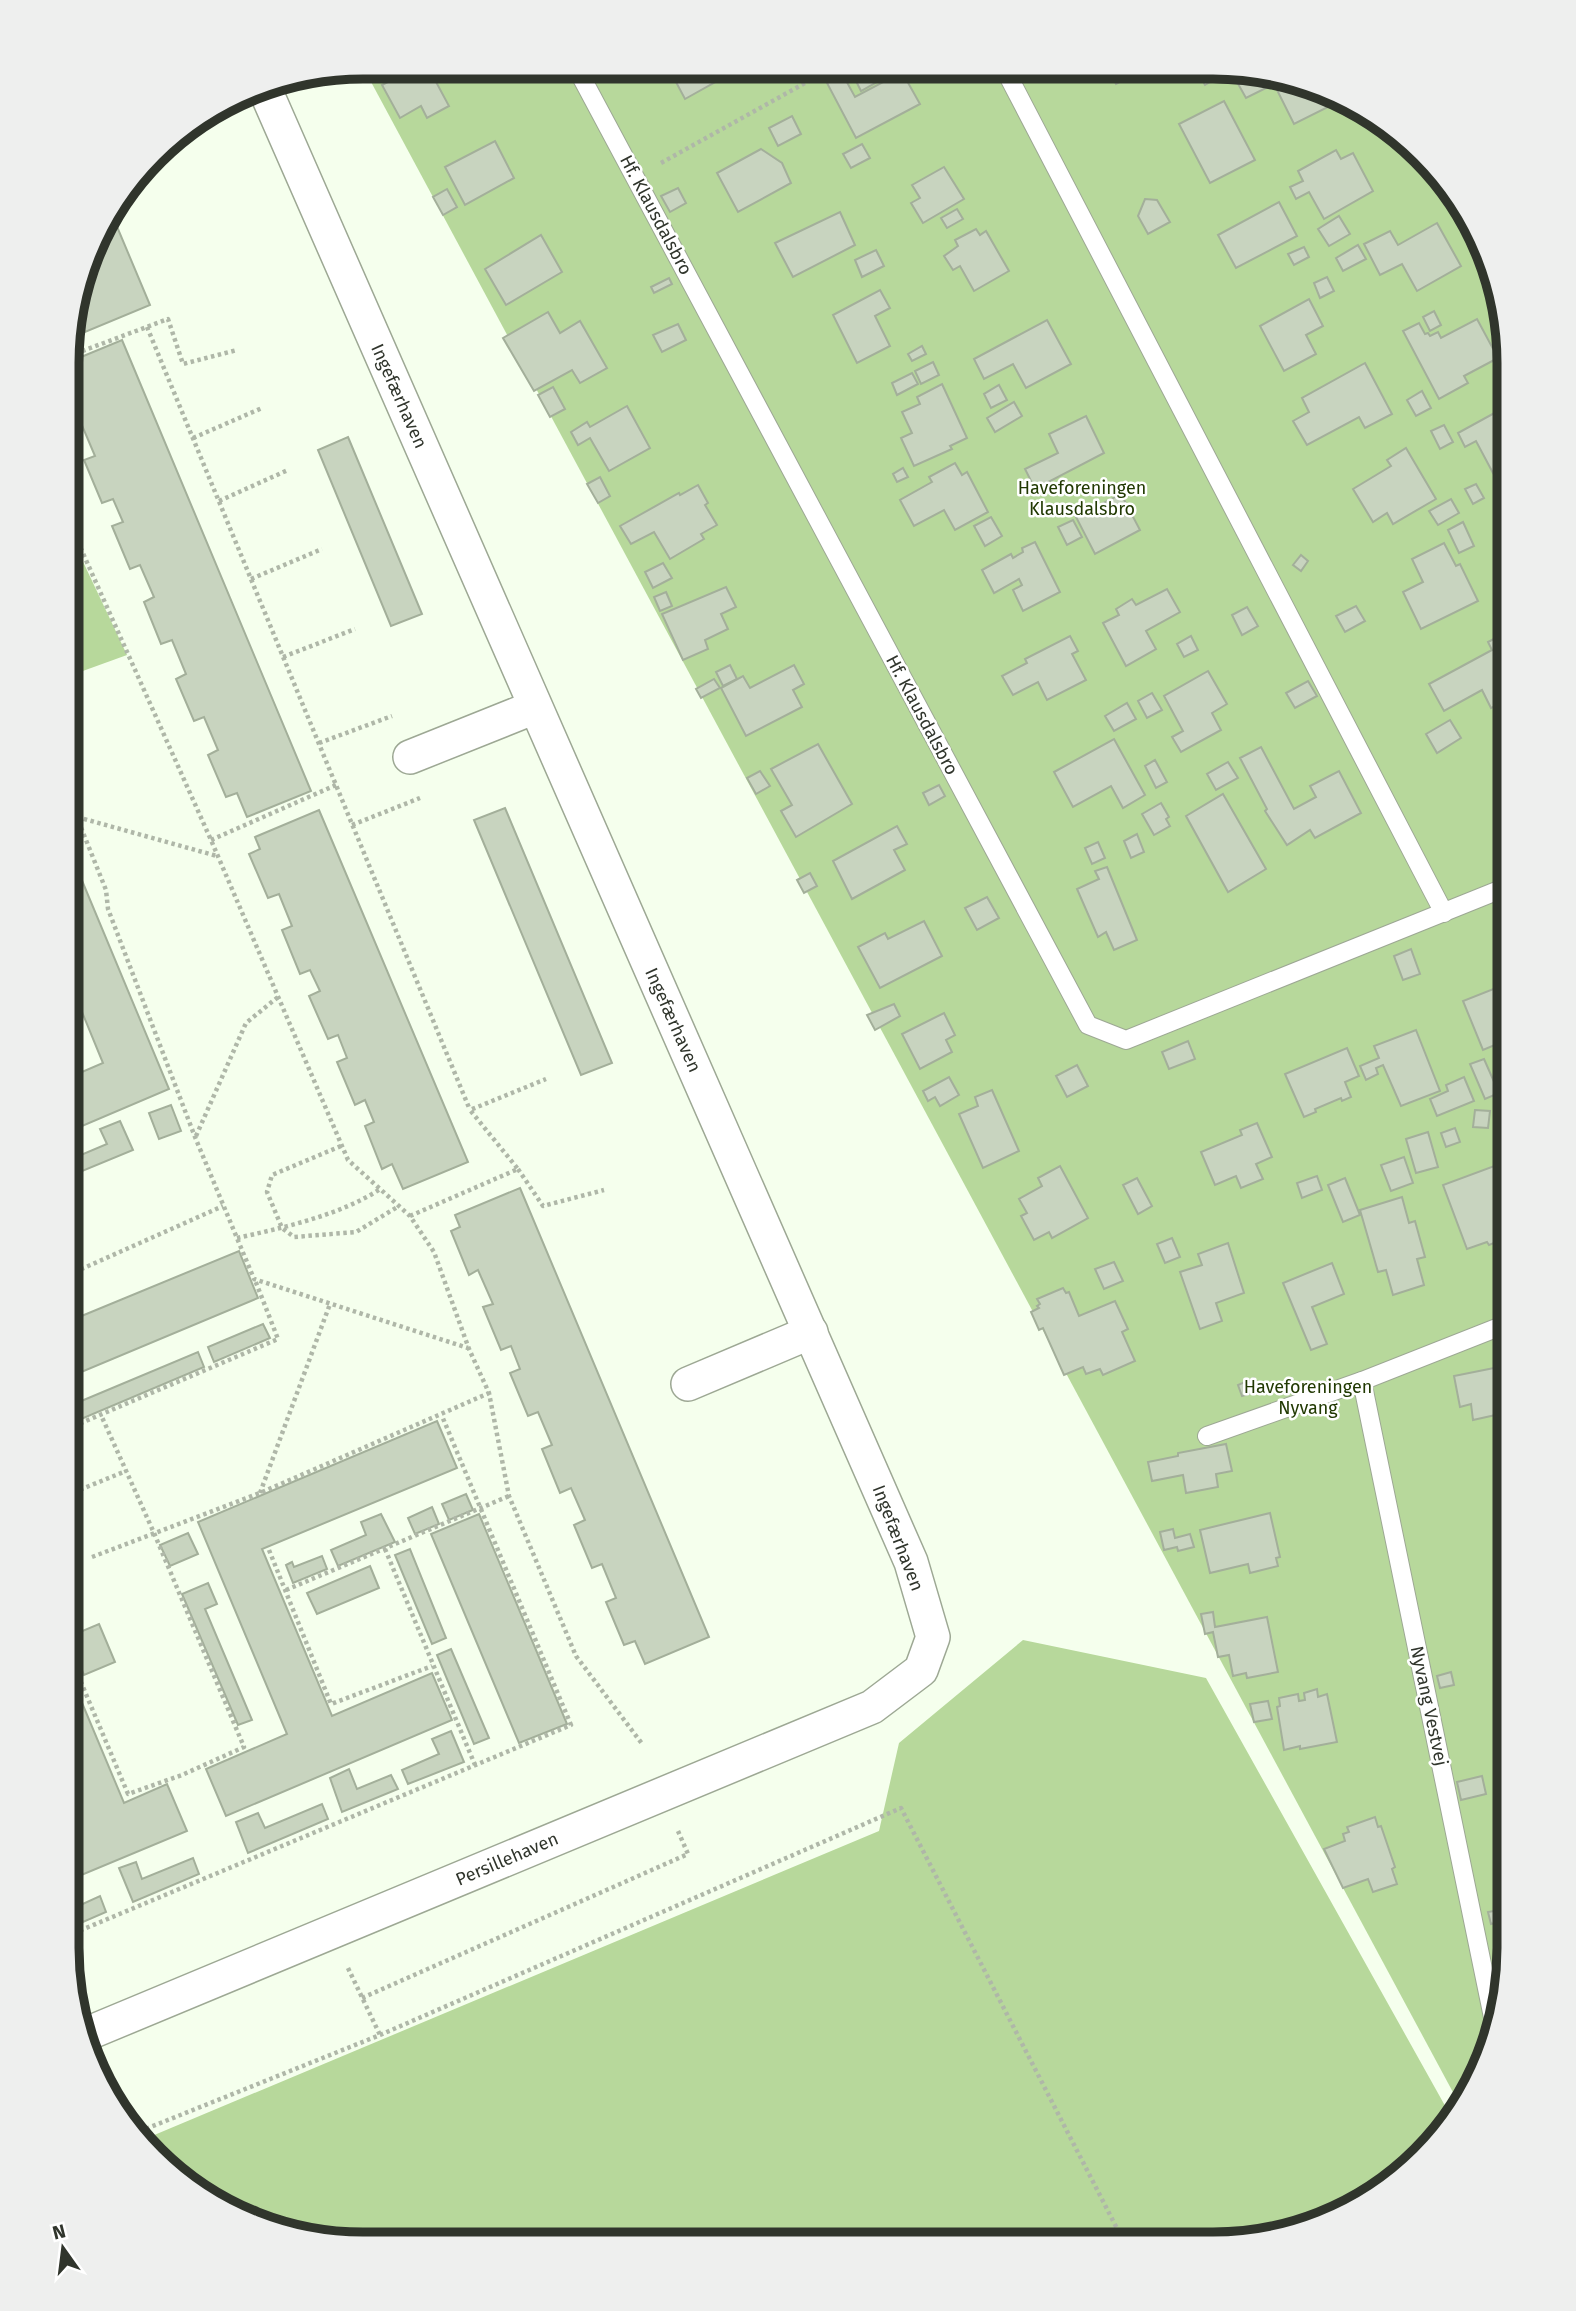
<svg xmlns="http://www.w3.org/2000/svg" width="1576" height="2311" font-family="'Fira Sans',sans-serif">
	<rect width="100%" height="100%" fill="#f5ffed"/>
	<g fill="#b7d89b">
		<polygon points="363,67 1253,69 1326,89 1393,127 1448,182 1487,249 1509,362 1509,1968 1494,2044 1462,2109"/>
		<polygon points="69,532 127,655 69,676"/>
		<polygon points="1023,1640 1206,1678 1453,2120 1394,2183 1327,2222 1214,2244 324,2242 250,2222 183,2184 140,2141 879,1831 899,1743"/>
	</g>
	<g fill="#c8d4bf" stroke="#a3af9a" stroke-width="2">
		<polygon points="416,67 428,67 449,106 427,118 421,106 400,118 382,85"/>
		<polygon points="668,67 725,68 713,74 717,81 685,99"/>
		<polygon points="862,68 876,68 882,79 861,91 852,73"/>
		<polygon points="1108,69 1145,69 1116,84"/>
		<polygon points="1196,69 1221,69 1224,74 1205,85"/>
		<polygon points="1259,71 1268,87 1246,98 1237,82"/>
		<polygon points="902,72 920,104 856,138 827,83 843,75 855,97"/>
		<polygon points="1292,80 1326,89 1344,99 1294,124 1276,88"/>
		<polygon points="1224,101 1255,160 1210,183 1179,124"/>
		<polygon points="792,116 801,134 778,146 769,128"/>
		<polygon points="495,141 514,178 465,205 445,167"/>
		<polygon points="862,144 870,158 851,168 843,154"/>
		<polygon points="761,149 782,163 791,183 738,212 717,173"/>
		<polygon points="1336,150 1341,159 1353,153 1373,191 1324,219 1309,192 1296,199 1290,187 1303,181 1298,171"/>
		<polygon points="944,167 964,199 923,223 911,203 920,198 912,185"/>
		<polygon points="678,188 686,203 670,212 661,196"/>
		<polygon points="447,189 457,207 443,215 433,197"/>
		<polygon points="1145,199 1157,200 1170,222 1148,234 1138,216"/>
		<polygon points="1279,202 1297,236 1236,268 1218,235"/>
		<polygon points="957,209 963,219 947,228 941,218"/>
		<polygon points="110,210 150,305 85,332 74,309 106,215"/>
		<polygon points="840,212 855,245 793,277 775,243"/>
		<polygon points="1339,216 1350,234 1329,246 1318,229"/>
		<polygon points="1437,223 1461,266 1417,291 1402,264 1380,275 1364,244 1390,231 1398,245"/>
		<polygon points="976,229 980,235 986,231 1009,271 974,291 960,266 953,270 944,256 958,246 955,240"/>
		<polygon points="541,235 562,272 506,305 485,269"/>
		<polygon points="1358,245 1366,259 1343,271 1336,258"/>
		<polygon points="1304,247 1309,257 1294,265 1288,254"/>
		<polygon points="876,250 884,266 862,277 855,260"/>
		<polygon points="1327,277 1334,291 1320,298 1314,283"/>
		<polygon points="669,278 672,284 654,293 651,287"/>
		<polygon points="880,290 890,308 875,316 890,346 857,363 833,315"/>
		<polygon points="1309,299 1323,326 1306,335 1316,354 1284,371 1260,326"/>
		<polygon points="1434,311 1441,325 1430,331 1423,317"/>
		<polygon points="548,312 560,333 580,321 607,368 580,383 572,370 534,391 503,338"/>
		<polygon points="1477,319 1498,358 1464,376 1468,383 1439,399 1403,331 1419,323 1425,334 1428,333 1430,336 1438,332 1441,338"/>
		<polygon points="1047,320 1071,364 1026,388 1013,364 984,379 974,359"/>
		<polygon points="678,324 686,340 662,352 653,335"/>
		<polygon points="122,340 311,791 247,817 237,793 226,797 208,755 218,750 204,717 194,721 176,679 186,674 172,640 161,644 144,602 154,597 140,565 130,569 112,526 123,522 113,499 102,503 84,460 95,456 81,423 70,427 69,424 69,362"/>
		<polygon points="922,346 926,354 912,361 908,354"/>
		<polygon points="933,362 939,375 921,384 915,371"/>
		<polygon points="1365,363 1392,414 1365,428 1359,417 1307,445 1293,421 1309,412 1302,398"/>
		<polygon points="912,373 918,384 897,395 892,383"/>
		<polygon points="942,384 967,438 950,446 952,449 914,466 901,438 912,433 902,412 920,404 917,397"/>
		<polygon points="999,385 1007,400 991,408 984,394"/>
		<polygon points="553,387 565,409 550,417 538,395"/>
		<polygon points="1422,391 1431,408 1416,416 1407,400"/>
		<polygon points="1014,402 1022,416 995,432 987,418"/>
		<polygon points="1509,405 1509,463 1493,473 1476,441 1465,447 1458,433"/>
		<polygon points="627,406 650,448 609,471 590,438 578,445 571,432 587,422 590,427"/>
		<polygon points="1086,416 1104,453 1035,489 1025,469 1058,453 1049,434"/>
		<polygon points="1444,425 1453,442 1440,449 1431,431"/>
		<polygon points="348,437 422,614 391,626 318,450"/>
		<polygon points="1406,448 1436,499 1393,524 1387,513 1373,522 1353,489 1391,466 1387,460"/>
		<polygon points="955,463 962,475 967,472 988,512 955,530 944,510 914,526 900,500 932,482 929,477"/>
		<polygon points="903,468 908,477 897,482 893,474"/>
		<polygon points="600,477 610,496 598,503 587,484"/>
		<polygon points="1476,484 1484,498 1473,504 1465,489"/>
		<polygon points="698,485 708,503 705,505 717,525 701,534 704,539 670,559 654,532 631,544 620,526 679,493 680,495"/>
		<polygon points="1121,494 1140,530 1095,554 1076,517"/>
		<polygon points="1451,499 1459,513 1438,525 1429,511"/>
		<polygon points="991,517 1002,536 985,546 974,526"/>
		<polygon points="1073,520 1082,537 1067,545 1058,527"/>
		<polygon points="1463,522 1474,546 1459,553 1448,530"/>
		<polygon points="1035,542 1060,592 1023,611 1013,590 1022,585 1019,579 994,593 982,570 1011,554 1013,558 1023,552 1022,548"/>
		<polygon points="1444,543 1456,566 1460,564 1478,601 1421,629 1403,592 1423,582 1412,559"/>
		<polygon points="1301,555 1308,561 1301,571 1293,565"/>
		<polygon points="663,563 672,578 653,588 645,572"/>
		<polygon points="726,587 736,607 721,614 728,629 705,640 708,649 683,660 662,614"/>
		<polygon points="1167,589 1180,612 1146,631 1156,649 1126,666 1103,623 1119,615 1116,609 1132,599 1136,605"/>
		<polygon points="666,592 672,606 660,611 654,597"/>
		<polygon points="1356,606 1365,621 1345,632 1336,616"/>
		<polygon points="1247,607 1258,626 1242,635 1232,615"/>
		<polygon points="1509,631 1509,698 1491,708 1482,690 1444,711 1429,684 1492,650 1488,642"/>
		<polygon points="1070,636 1078,651 1072,654 1086,680 1047,700 1038,682 1013,695 1002,676 1027,663 1025,659"/>
		<polygon points="1191,636 1198,650 1184,657 1177,644"/>
		<polygon points="730,665 737,679 723,686 716,672"/>
		<polygon points="794,665 804,684 793,690 802,707 746,736 721,688 743,676 750,688"/>
		<polygon points="1208,671 1227,704 1212,713 1221,730 1181,752 1172,737 1183,731 1164,696"/>
		<polygon points="714,679 720,688 701,698 696,689"/>
		<polygon points="1308,681 1317,696 1295,708 1286,693"/>
		<polygon points="1152,693 1162,710 1147,718 1138,701"/>
		<polygon points="1127,703 1136,719 1114,731 1105,716"/>
		<polygon points="1450,720 1461,738 1437,753 1426,734"/>
		<polygon points="1509,730 1509,756 1498,736"/>
		<polygon points="1114,739 1145,795 1123,808 1111,786 1073,807 1054,772"/>
		<polygon points="818,744 852,804 796,837 781,811 792,805 771,769"/>
		<polygon points="1261,747 1294,809 1316,797 1310,786 1339,771 1361,813 1315,838 1310,830 1287,845 1265,811 1267,809 1240,758"/>
		<polygon points="1155,760 1167,782 1156,788 1145,766"/>
		<polygon points="1228,762 1238,778 1216,790 1207,774"/>
		<polygon points="760,771 770,786 756,794 747,778"/>
		<polygon points="939,785 945,796 929,805 923,793"/>
		<polygon points="1223,794 1266,869 1228,892 1186,816"/>
		<polygon points="1161,803 1169,817 1166,819 1170,826 1154,835 1142,814"/>
		<polygon points="505,808 612,1063 581,1075 474,820"/>
		<polygon points="319,810 468,1162 403,1189 392,1164 382,1169 365,1126 374,1122 365,1100 355,1105 337,1062 347,1058 338,1035 328,1039 309,996 320,991 310,970 300,974 282,930 292,926 279,894 268,898 249,854 260,849 255,837"/>
		<polygon points="897,826 907,844 894,850 905,870 852,899 833,861"/>
		<polygon points="1137,834 1144,852 1131,858 1124,841"/>
		<polygon points="1098,842 1105,858 1092,864 1085,848"/>
		<polygon points="68,847 169,1089 68,1132 68,1078 103,1063 68,978"/>
		<polygon points="1107,867 1137,940 1114,950 1106,932 1098,937 1077,889 1099,879 1095,871"/>
		<polygon points="810,873 817,886 804,893 797,880"/>
		<polygon points="987,897 999,918 977,930 965,908"/>
		<polygon points="924,921 942,956 880,988 858,947 885,933 888,939"/>
		<polygon points="1411,949 1420,974 1403,980 1394,956"/>
		<polygon points="1501,986 1509,1004 1509,1039 1483,1050 1463,1001"/>
		<polygon points="894,1004 900,1016 875,1030 867,1015"/>
		<polygon points="944,1013 955,1035 946,1040 952,1052 920,1069 902,1034"/>
		<polygon points="1416,1030 1440,1091 1401,1106 1383,1065 1376,1068 1378,1074 1366,1080 1360,1066 1379,1058 1374,1046"/>
		<polygon points="1188,1041 1195,1059 1169,1069 1162,1052"/>
		<polygon points="1347,1048 1359,1076 1345,1082 1351,1097 1342,1101 1341,1098 1315,1109 1316,1112 1304,1117 1285,1074"/>
		<polygon points="1484,1059 1499,1093 1485,1099 1470,1064"/>
		<polygon points="1077,1065 1088,1086 1067,1097 1056,1076"/>
		<polygon points="949,1077 959,1095 940,1106 935,1097 928,1101 923,1091"/>
		<polygon points="1464,1077 1474,1101 1437,1116 1430,1099 1448,1091 1446,1085"/>
		<polygon points="992,1090 1019,1151 983,1168 959,1114 978,1106 975,1097"/>
		<polygon points="171,1105 181,1131 159,1139 149,1113"/>
		<polygon points="1475,1110 1490,1111 1488,1128 1473,1127"/>
		<polygon points="120,1121 133,1150 75,1174 69,1160 107,1144 100,1129"/>
		<polygon points="1257,1123 1272,1157 1256,1164 1263,1179 1241,1188 1236,1176 1215,1185 1201,1152 1242,1135 1240,1130"/>
		<polygon points="1455,1128 1460,1142 1446,1147 1441,1133"/>
		<polygon points="1428,1132 1438,1167 1416,1173 1406,1139"/>
		<polygon points="1404,1157 1413,1183 1391,1191 1381,1165"/>
		<polygon points="1497,1165 1509,1199 1509,1237 1489,1245 1487,1242 1467,1249 1443,1185"/>
		<polygon points="1060,1166 1088,1218 1052,1238 1049,1232 1034,1240 1021,1216 1027,1213 1019,1199 1042,1186 1038,1178"/>
		<polygon points="1317,1176 1322,1190 1302,1198 1297,1183"/>
		<polygon points="1137,1178 1152,1206 1138,1214 1123,1185"/>
		<polygon points="1345,1178 1360,1215 1343,1222 1328,1185"/>
		<polygon points="520,1188 709,1637 645,1664 635,1641 624,1645 606,1602 616,1598 602,1564 592,1568 574,1525 585,1520 571,1488 560,1493 542,1449 552,1445 538,1412 528,1416 510,1373 520,1369 511,1346 501,1350 483,1307 493,1304 478,1270 469,1275 451,1231 460,1227 455,1215"/>
		<polygon points="1402,1197 1409,1223 1415,1221 1425,1257 1417,1259 1424,1285 1393,1295 1386,1270 1378,1272 1360,1210"/>
		<polygon points="1172,1238 1180,1257 1165,1263 1157,1244"/>
		<polygon points="1228,1243 1244,1293 1216,1303 1222,1321 1200,1329 1180,1272 1202,1265 1198,1254"/>
		<polygon points="239,1251 258,1298 67,1378 67,1322"/>
		<polygon points="1114,1262 1123,1281 1104,1289 1095,1269"/>
		<polygon points="1332,1263 1344,1294 1312,1307 1327,1344 1311,1350 1283,1283"/>
		<polygon points="1063,1288 1066,1293 1069,1292 1079,1316 1115,1301 1128,1329 1122,1332 1135,1361 1103,1375 1100,1369 1086,1374 1083,1367 1064,1375 1043,1328 1039,1330 1031,1312 1039,1308 1037,1306 1040,1304 1037,1299"/>
		<polygon points="263,1324 270,1338 214,1362 208,1347"/>
		<polygon points="198,1352 204,1367 67,1425 67,1407"/>
		<polygon points="1509,1365 1509,1403 1507,1404 1509,1412 1473,1420 1471,1404 1460,1407 1454,1376"/>
		<polygon points="1254,1378 1259,1391 1242,1396 1238,1385"/>
		<polygon points="437,1421 457,1468 262,1549 332,1716 432,1673 452,1720 226,1816 206,1769 287,1734 198,1522"/>
		<polygon points="1509,1441 1509,1493 1505,1494 1495,1444"/>
		<polygon points="1226,1444 1232,1471 1216,1474 1218,1487 1186,1493 1183,1475 1152,1481 1148,1462 1178,1456 1178,1453"/>
		<polygon points="466,1494 473,1510 449,1520 442,1504"/>
		<polygon points="432,1507 439,1524 415,1534 408,1518"/>
		<polygon points="1270,1513 1280,1557 1276,1558 1278,1566 1250,1573 1248,1564 1210,1573 1200,1530"/>
		<polygon points="381,1514 395,1542 338,1566 331,1550 366,1535 361,1522"/>
		<polygon points="479,1514 567,1724 519,1743 431,1534"/>
		<polygon points="1173,1529 1175,1538 1190,1534 1194,1547 1178,1551 1177,1547 1164,1550 1160,1532"/>
		<polygon points="188,1533 198,1554 170,1566 160,1545"/>
		<polygon points="410,1549 446,1638 432,1644 395,1555"/>
		<polygon points="322,1556 327,1569 293,1583 286,1565 292,1562 294,1567"/>
		<polygon points="370,1566 379,1588 317,1614 307,1593"/>
		<polygon points="208,1583 217,1604 205,1609 252,1720 238,1725 182,1594"/>
		<polygon points="1213,1612 1215,1627 1267,1617 1278,1672 1247,1678 1246,1673 1233,1676 1229,1655 1218,1657 1213,1632 1205,1634 1201,1614"/>
		<polygon points="99,1624 115,1662 84,1675 68,1637"/>
		<polygon points="451,1649 489,1738 474,1744 437,1655"/>
		<polygon points="67,1667 124,1803 167,1784 187,1831 67,1881 67,1827 76,1823 67,1800"/>
		<polygon points="1451,1672 1454,1685 1440,1688 1437,1676"/>
		<polygon points="1317,1689 1318,1697 1327,1694 1337,1742 1300,1749 1300,1746 1284,1750 1277,1707 1280,1706 1279,1698 1298,1694 1299,1701 1305,1700 1304,1693"/>
		<polygon points="1268,1701 1272,1719 1254,1722 1250,1704"/>
		<polygon points="451,1731 464,1762 408,1784 402,1770 439,1754 432,1739"/>
		<polygon points="349,1769 357,1789 391,1775 398,1789 342,1812 330,1778"/>
		<polygon points="1482,1776 1486,1794 1461,1800 1457,1782"/>
		<polygon points="322,1804 328,1819 248,1853 236,1822 258,1813 265,1828"/>
		<polygon points="1375,1817 1378,1827 1381,1826 1395,1867 1392,1869 1397,1884 1373,1892 1368,1879 1343,1888 1324,1849 1345,1841 1343,1834 1349,1832 1347,1827"/>
		<polygon points="193,1858 199,1874 133,1902 119,1868 136,1862 142,1879"/>
		<polygon points="100,1896 106,1912 83,1922 76,1907"/>
		<polygon points="1506,1909 1508,1920 1491,1924 1488,1912"/>
	</g>
	<g fill="none" stroke-linecap="round" stroke-linejoin="round">
		<g stroke="#9da894" stroke-width="20">
			<g id="lane">
				<polyline points="576,67 1088,1025 1126,1040 1509,886"/>
				<polyline points="1004,68 1444,913"/>
				<polyline points="1362,1381 1496,2032"/>
				<polyline points="1207,1436 1362,1381 1509,1323"/>
			</g>
		</g>
		<g stroke="#9da894" stroke-width="36">
			<g id="street">
				<polyline points="410,757 535,707"/>
				<polyline points="688,1384 811,1332"/>
				<polyline points="84,2035 872,1707 921,1670 933,1637 911,1562 263,85"/>
			</g>
		</g>
		<g stroke="#afb7a8" stroke-width="4.5" stroke-dasharray="3.5 3.5" stroke-linecap="butt">
			<polyline points="661,163 832,68"/>
			<polyline points="147,327 470,1110"/>
			<polyline points="69,356 168,319 183,364 237,350"/>
			<polyline points="193,438 262,408"/>
			<polyline points="219,501 288,470"/>
			<polyline points="69,522 211,840 348,1160 410,1216 434,1252 469,1349 489,1393 509,1496 576,1656 643,1745"/>
			<polyline points="251,579 322,549"/>
			<polyline points="283,657 355,629"/>
			<polyline points="319,743 392,716"/>
			<polyline points="68,795 106,890 108,909 195,1137 254,1279 468,1348"/>
			<polyline points="77,817 217,856"/>
			<polyline points="352,825 420,798"/>
			<polyline points="68,834 82,828"/>
			<polyline points="211,840 336,785"/>
			<polyline points="196,1136 246,1023 278,997"/>
			<polyline points="341,1146 272,1175 267,1192 282,1228 294,1237 356,1232 399,1206"/>
			<polyline points="518,1169 543,1206 604,1190"/>
			<polyline points="410,1216 518,1169 470,1110 546,1079"/>
			<path d="M 237,1238 C 282,1228 341,1215 380,1189"/>
			<polyline points="68,1275 223,1206"/>
			<polyline points="67,1429 278,1339 255,1280"/>
			<polyline points="260,1493 330,1304"/>
			<polyline points="67,1495 126,1471"/>
			<polyline points="385,1549 475,1765"/>
			<polyline points="269,1550 331,1704 432,1666"/>
			<polyline points="92,1557 260,1493 489,1393"/>
			<polyline points="286,1590 509,1496"/>
			<polyline points="67,1649 128,1794 182,1775 244,1747 154,1533 101,1415"/>
			<polyline points="67,1820 74,1817"/>
			<polyline points="67,1936 571,1725 442,1416"/>
			<polyline points="348,1968 380,2035"/>
			<polyline points="362,1998 688,1854 678,1831"/>
			<polyline points="133,2134 380,2035 901,1808 1125,2244"/>
		</g>
		<use href="#lane" stroke="#fff" stroke-width="18"/>
		<use href="#street" stroke="#fff" stroke-width="33"/>
	</g>
	<g text-anchor="middle" stroke-width="5" stroke-linejoin="round" paint-order="stroke">
		<g font-size="18" fill="#30352c" stroke="#fff">
			<text transform="translate(656 215) rotate(62)" y="6">Hf. Klausdalsbro</text>
			<text transform="translate(399 396) rotate(66)" y="6">Ingefærhaven</text>
			<text transform="translate(922 715) rotate(62)" y="6">Hf. Klausdalsbro</text>
			<text transform="translate(673 1020) rotate(66)" y="6">Ingefærhaven</text>
			<text transform="translate(898 1538) rotate(69)" y="6">Ingefærhaven</text>
			<text transform="translate(1429 1706) rotate(78)" y="6">Nyvang Vestvej</text>
			<text transform="translate(507 1859) rotate(-23)" y="6">Persillehaven</text>
		</g>
		<g font-size="18" fill="#213902" stroke="#fff">
			<text x="1082" y="494">Haveforeningen<tspan x="1082" dy="21">Klausdalsbro</tspan></text>
			<text x="1308" y="1393">Haveforeningen<tspan x="1308" dy="21">Nyvang</tspan></text>
		</g>
	</g>
	<path d="M0 0H1576V2311H0ZM363 79H1213A284 284 0 0 1 1497 363V1948A284 284 0 0 1 1213 2232H363A284 284 0 0 1 79 1948V363A284 284 0 0 1 363 79Z" fill="#eeefee" fill-rule="evenodd"/>
	<path fill="none" stroke="#30352c" stroke-width="9" d="M363 79H1213A284 284 0 0 1 1497 363V1948A284 284 0 0 1 1213 2232H363A284 284 0 0 1 79 1948V363A284 284 0 0 1 363 79Z"/>
	<g transform="translate(63 2248) rotate(346)" stroke="#ffffff" stroke-width="5" paint-order="stroke">
	<path d="M0-5L12 26L0 18L-12 26Z" fill="#30352c"/>
	<text y="-10" font-size="19" font-weight="bold" text-anchor="middle" fill="#30352c">N</text>
	</g>
</svg>
